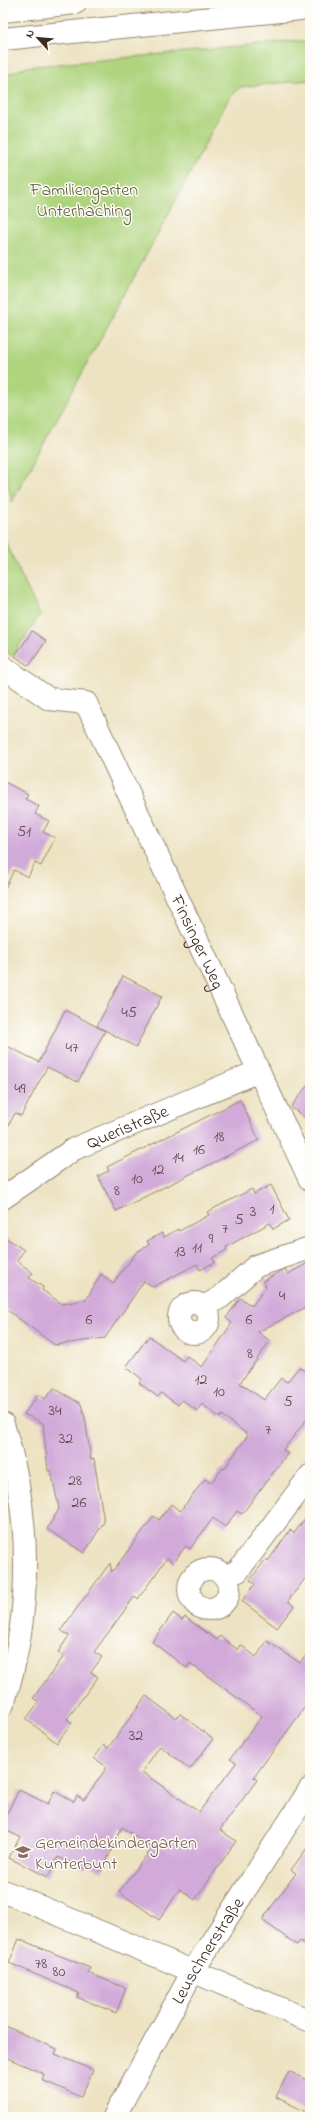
<svg xmlns="http://www.w3.org/2000/svg" width="313" height="2120" font-family="'Indie Flower',sans-serif">
	<rect width="100%" height="100%" fill="#fdfcf7"/>
	<filter id="ink" filterUnits="userSpaceOnUse"><feTurbulence type="fractalNoise" baseFrequency=".025" numOctaves="2"/><feDisplacementMap in="SourceGraphic" scale="8" xChannelSelector="R" yChannelSelector="G"/><feConvolveMatrix kernelMatrix="1 2 1 2 8 2 1 2 1" color-interpolation-filters="sRGB"/></filter>
	<filter id="wash" filterUnits="userSpaceOnUse"><feTurbulence type="fractalNoise" baseFrequency=".012" numOctaves="4" result="noise"/><feDisplacementMap in="SourceGraphic" scale="16" xChannelSelector="R" yChannelSelector="G"/><feGaussianBlur stdDeviation="0.9" result="paint"/><feColorMatrix in="noise" values="0 0 0 0 0 0 0 0 0 0 0 0 0 0 0 0 0 1.4 0 .05"/><feComposite in="paint" operator="in"/></filter>
	<g filter="url(#wash)">
		<rect width="100%" height="100%" fill="#ede3c2"/>
		<g fill="#aed47e" stroke="#747f4e">
			<polygon points="310,40 310,80 240,87 228,100 181,191 12,502 3,463 3,76 26,67"/>
			<polygon points="3,537 40,615 12,656 3,650"/>
		</g>
		<g id="blocks">
			<g fill="#d1aad9">
				<polygon points="32,631 46,641 29,666 15,656"/>
				<polygon points="3,781 28,794 25,799 39,806 35,814 49,821 43,832 55,838 41,866 35,863 28,877 14,870 3,892"/>
				<polygon points="123,976 162,996 136,1047 97,1026"/>
				<polygon points="65,1010 105,1031 78,1082 47,1067 21,1116 15,1113 3,1136 3,1044 39,1062"/>
				<polygon points="310,1082 310,1122 291,1107"/>
				<polygon points="240,1100 259,1140 116,1211 98,1176 109,1171 107,1167"/>
				<polygon points="271,1185 289,1220 273,1229 270,1223 226,1247 227,1250 212,1258 215,1262 200,1270 197,1264 153,1287 144,1281 105,1338 55,1345 3,1307 3,1236 24,1250 17,1261 33,1273 29,1278 43,1287 42,1290 62,1304 86,1300 101,1274 113,1283 137,1252 149,1245 147,1241 162,1233 164,1237 178,1229 179,1231 209,1215 207,1212 252,1189 254,1194"/>
				<polygon points="310,1262 310,1305 258,1332 270,1341 240,1383 264,1400 281,1378 287,1382 299,1367 310,1375 310,1415 283,1450 288,1453 242,1514 237,1511 225,1527 213,1518 190,1549 186,1546 173,1563 167,1558 138,1599 135,1596 94,1652 102,1657 91,1672 98,1677 67,1719 72,1723 57,1743 26,1719 39,1702 33,1698 64,1656 58,1652 69,1636 61,1630 110,1563 112,1572 154,1516 159,1520 171,1504 180,1511 205,1479 211,1483 223,1468 224,1469 248,1435 222,1415 220,1418 202,1404 197,1411 182,1400 178,1405 161,1393 158,1397 139,1383 142,1379 126,1367 149,1336 183,1361 187,1356 202,1367 232,1323 226,1318 240,1298 252,1306 266,1287 263,1281 285,1269 288,1274"/>
				<polygon points="54,1388 81,1404 85,1418 91,1460 94,1459 104,1522 84,1553 47,1529 59,1509 51,1470 48,1471 43,1423 24,1414 39,1394 45,1399"/>
				<polygon points="310,1512 310,1572 288,1601 294,1606 277,1628 242,1601 255,1584 250,1580 266,1559 268,1561 290,1530 294,1533"/>
				<polygon points="173,1613 182,1620 185,1617 217,1640 220,1636 238,1650 241,1645 256,1657 267,1641 300,1663 310,1650 310,1700 254,1777 257,1780 220,1830 236,1841 195,1900 180,1889 159,1920 119,1892 152,1848 122,1827 102,1871 87,1864 84,1869 58,1857 48,1877 9,1858 20,1837 3,1829 3,1821 19,1790 48,1804 54,1791 74,1802 77,1796 84,1800 107,1767 94,1758 104,1745 108,1748 146,1696 176,1718 180,1714 213,1739 190,1769 160,1746 142,1772 199,1812 236,1763 230,1759 262,1716 190,1663 187,1668 152,1642"/>
				<polygon points="310,1844 310,1947 300,1941 297,1945 262,1920 296,1873 291,1870"/>
				<polygon points="19,1939 90,1968 88,1973 126,1988 116,2013 77,1997 79,1993 9,1963"/>
				<polygon points="3,2025 57,2049 55,2054 93,2070 81,2097 42,2080 44,2074 3,2056"/>
				<polygon points="289,2071 310,2082 310,2114 276,2097"/>
			</g>
		</g>
	</g>
	<g filter="url(#ink)">
		<use href="#blocks" fill-opacity="0" stroke="#948670" stroke-width="1"/>
		<g fill="none" stroke-linecap="round" stroke-linejoin="round">
			<g stroke="#948670" stroke-width="24">
				<g id="minor">
					<path id="s1" d="M 3,667 L 49,699 L 86,703 L 310,1180"/>
					<path id="s2" d="M 3,1198 L 74,1149 L 259,1071"/>
					<circle cx="194" cy="1318" r="15"/>
					<polyline points="204,1307 221,1297 256,1266 310,1248"/>
					<path d="M 3,1424 C 32,1514 33,1614 3,1704"/>
					<circle cx="209" cy="1589" r="20"/>
					<polyline points="225,1576 238,1571 310,1476"/>
					<polyline points="3,1891 310,2021"/>
					<path id="s3" d="M 114,2117 L 193,1971 L 310,1789"/>
				</g>
			</g>
			<g stroke="#948670" stroke-width="24">
				<g id="motorway">
					<polyline points="3,11 75,3"/>
					<polyline points="3,39 310,8"/>
				</g>
			</g>
			<use href="#minor" stroke="#fff" stroke-width="22"/>
			<use href="#motorway" stroke="#fff" stroke-width="22"/>
		</g>
	</g>
	<defs>
		<g id="school-bare" transform="scale(1.2)"><path d="M0-5L7-2L0 1L-7-2ZM-4 1L0 2.5L4 1V4Q0 6-4 4Z" fill="#8d6e63" stroke="#fdfcf7" stroke-width="2.5" paint-order="stroke"/></g>
	</defs>
	<g fill-rule="evenodd">
		<use href="#school-bare" x="23" y="1852"/>
	</g>
	<g text-anchor="middle" stroke-width="3" stroke-linejoin="round" paint-order="stroke">
		<g font-size="16" fill="#604a4d">
			<text x="24" y="836">51</text>
			<text x="129" y="1017">45</text>
			<text x="72" y="1052">47</text>
			<text x="20" y="1093">49</text>
			<text x="219" y="1141">18</text>
			<text x="199" y="1154">16</text>
			<text x="178" y="1162">14</text>
			<text x="158" y="1174">12</text>
			<text x="137" y="1183">10</text>
			<text x="117" y="1195">8</text>
			<text x="272" y="1213">1</text>
			<text x="253" y="1216">3</text>
			<text x="239" y="1224">5</text>
			<text x="225" y="1233">7</text>
			<text x="211" y="1243">9</text>
			<text x="197" y="1252">11</text>
			<text x="180" y="1256">13</text>
			<text x="282" y="1300">4</text>
			<text x="89" y="1324">6</text>
			<text x="249" y="1324">6</text>
			<text x="250" y="1358">8</text>
			<text x="201" y="1384">12</text>
			<text x="219" y="1396">10</text>
			<text x="288" y="1406">5</text>
			<text x="55" y="1415">34</text>
			<text x="268" y="1434">7</text>
			<text x="66" y="1443">32</text>
			<text x="75" y="1485">28</text>
			<text x="79" y="1507">26</text>
			<text x="136" y="1740">32</text>
			<text x="41" y="1968">78</text>
			<text x="59" y="1976">80</text>
		</g>
		<g font-size="18" fill="#5e5d3b" stroke="#fdfcf7">
			<text x="84" y="195">Familiengarten<tspan x="84" dy="21">Unterhaching</tspan></text>
		</g>
		<g font-size="18" fill="#3b2a1e" stroke="#fdfcf7">
			<text dy="6" stroke="none"><textPath href="#s1" startOffset="357">Finsinger Weg</textPath></text>
			<text dy="6" stroke="none"><textPath href="#s2" startOffset="144">Queristraße</textPath></text>
			<text dy="6" stroke="none"><textPath href="#s3" startOffset="191">Leuschnerstraße</textPath></text>
		</g>
		<g font-size="18" fill="#785e54" stroke="#fdfcf7" text-anchor="start">
			<text x="35" y="1848">Gemeindekindergarten<tspan x="35" dy="21">Kunterbunt</tspan></text>
		</g>
	</g>
	<rect width="313" height="2120" fill="none" stroke="#fdfcf7" stroke-width="16"/>
	<g transform="translate(38 38) rotate(297)" stroke="#fdfcf7" stroke-width="3" paint-order="stroke">
	<path d="M0-3L7 15L0 10L-7 15Z" fill="#3b2a1e"/>
	<text y="-6" font-size="11" font-weight="bold" text-anchor="middle" fill="#3b2a1e">N</text>
	</g>
</svg>
